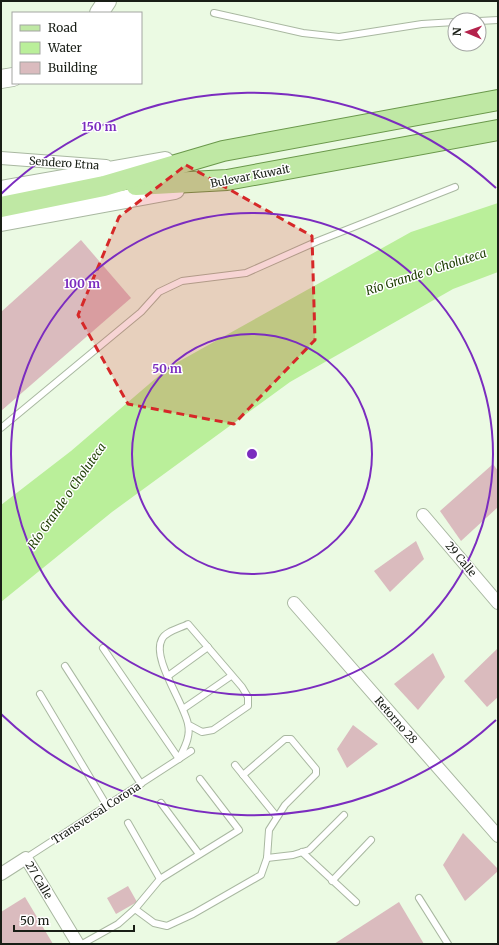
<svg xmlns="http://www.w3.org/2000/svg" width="499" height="945" font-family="Merriweather,serif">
	<rect width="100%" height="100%" fill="#ebfae3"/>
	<polygon fill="#baef9a" points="498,203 498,272 453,289 290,382 112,512 1,602 1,505 71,451 169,367 411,232"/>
	<g fill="#dabbbe">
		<polygon points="81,240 131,298 1,411 1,312"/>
		<polygon points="493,464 498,471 498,507 461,541 440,511"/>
		<polygon points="416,541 424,559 390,592 374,571"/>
		<polygon points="498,648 498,697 487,707 464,681"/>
		<polygon points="433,653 445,677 418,710 394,684"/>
		<polygon points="353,725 378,744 347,768 337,749"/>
		<polygon points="463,833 498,869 498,871 465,901 443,865"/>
		<polygon points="128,886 137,902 116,914 107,898"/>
		<polygon points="25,897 53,944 1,944 1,912"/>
		<polygon points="399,902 424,944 334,944"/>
	</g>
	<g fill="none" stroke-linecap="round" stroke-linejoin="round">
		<g stroke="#a9b8a1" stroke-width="8">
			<g id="lane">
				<polyline points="214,13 303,33 339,37 422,24 455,22"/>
				<polyline points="479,21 498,20"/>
				<polyline points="1,428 141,312 159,292 182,281 246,273 318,241 455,187"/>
				<path d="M 103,648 L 179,759 C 184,748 191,737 188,724 C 184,703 151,658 162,639 C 166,631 181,628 188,624 L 242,687 L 248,697 L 248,706 L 213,730 L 202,732 L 189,725"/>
				<polyline points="65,666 141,784"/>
				<polyline points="168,676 208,647"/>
				<polyline points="40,694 107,806"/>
				<polyline points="183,709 231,676"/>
				<polyline points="235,765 277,817"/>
				<polyline points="161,803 199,854"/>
				<polyline points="128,823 160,879"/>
				<polyline points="302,852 356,902"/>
				<polyline points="26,858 191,751"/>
				<polyline points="267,858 293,855 309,850 344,815"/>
				<polyline points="332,881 371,840"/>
				<polyline points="419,898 448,944"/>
				<polyline points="135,909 160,879 239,830 200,779"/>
				<polyline points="82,944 118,924 135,909 154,923 167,926 193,914 261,875 267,858 269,830 285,805 316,774 316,769 291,739 285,739 243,775"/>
			</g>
		</g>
		<g stroke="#a9b8a1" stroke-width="14">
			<g id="street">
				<polyline points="1,158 106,166"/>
				<polyline points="423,515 498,603"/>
				<polyline points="294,603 498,836"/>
				<polyline points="1,874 26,858 78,944"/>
			</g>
		</g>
		<g stroke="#a9b8a1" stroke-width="20">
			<g id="secondary">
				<polyline points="99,13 107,1"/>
				<polyline points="1,79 13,77"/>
				<polyline points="1,190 165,161"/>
				<polyline points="1,222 175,190"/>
			</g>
		</g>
		<g stroke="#6a984b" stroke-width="22">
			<g id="primary">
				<polyline points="136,185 227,180 498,130"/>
				<polyline points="1,207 104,186 223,151 498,100"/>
			</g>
		</g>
		<use href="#lane" stroke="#fff" stroke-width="6"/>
		<use href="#street" stroke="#fff" stroke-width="12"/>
		<use href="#secondary" stroke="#fff" stroke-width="18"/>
		<use href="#primary" stroke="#bfe8a4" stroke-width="20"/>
	</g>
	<path fill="#d62828" fill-opacity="0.2" stroke="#d62828" stroke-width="3" stroke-dasharray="8 5" stroke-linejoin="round" d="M 186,165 L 312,236 L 315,340 L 234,424 L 128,404 L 78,315 L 119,217 Z"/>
	<g fill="none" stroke="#7b2cbf" stroke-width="2">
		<circle cx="252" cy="454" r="120"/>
		<circle cx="252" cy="454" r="241"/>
		<path d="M496 720A361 361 0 0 1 1 714M1 194A361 361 0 0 1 496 188"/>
	</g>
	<g text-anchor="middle" stroke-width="3" stroke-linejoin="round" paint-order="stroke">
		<g font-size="11" fill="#191e16" stroke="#fff">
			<text transform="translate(64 163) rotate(4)" y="4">Sendero Etna</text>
			<text transform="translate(250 176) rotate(-11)" y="4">Bulevar Kuwait</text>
			<text transform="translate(461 559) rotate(50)" y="4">29 Calle</text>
			<text transform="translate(396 720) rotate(49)" y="4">Retorno 28</text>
			<text transform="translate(96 813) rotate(-33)" y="4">Transversal Corona</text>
			<text transform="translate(39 880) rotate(59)" y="4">27 Calle</text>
		</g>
		<g font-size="12" font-style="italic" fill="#1d3d00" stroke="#fff">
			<text transform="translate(426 272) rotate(-18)" y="4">Río Grande o Choluteca</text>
			<text transform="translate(67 496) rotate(-55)" y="4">Río Grande o Choluteca</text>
		</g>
	</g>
	<circle cx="252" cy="454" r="6" fill="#7b2cbf" stroke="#fff" stroke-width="2"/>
	<g font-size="12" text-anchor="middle" font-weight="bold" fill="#7b2cbf" stroke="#fff" stroke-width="3" stroke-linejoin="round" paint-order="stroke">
		<text x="99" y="131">150 m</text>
		<text x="82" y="288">100 m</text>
		<text x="167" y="373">50 m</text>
	</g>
	<rect width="499" height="945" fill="none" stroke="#191e16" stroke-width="4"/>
	<rect x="12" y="12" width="130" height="72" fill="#ffffff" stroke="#a3a5a2"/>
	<rect x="20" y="25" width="20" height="6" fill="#bfe8a4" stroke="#a3a5a2"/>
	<text x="48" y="32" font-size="12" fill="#191e16">Road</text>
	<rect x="20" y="42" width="20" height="12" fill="#baef9a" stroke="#a3a5a2"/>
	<text x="48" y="52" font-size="12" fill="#191e16">Water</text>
	<rect x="20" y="62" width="20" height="12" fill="#dabbbe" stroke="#a3a5a2"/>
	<text x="48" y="72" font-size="12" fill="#191e16">Building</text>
	<g transform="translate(467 32) rotate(272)"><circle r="19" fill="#ffffff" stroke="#a3a5a2"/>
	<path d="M0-3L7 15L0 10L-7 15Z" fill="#b4234c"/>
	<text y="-6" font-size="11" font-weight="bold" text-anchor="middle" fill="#191e16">N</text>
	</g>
	<path d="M14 925v6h120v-6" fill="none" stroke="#191e16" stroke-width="2"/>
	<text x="20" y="925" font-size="12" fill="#191e16" stroke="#ffffff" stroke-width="3" paint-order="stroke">50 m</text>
</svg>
